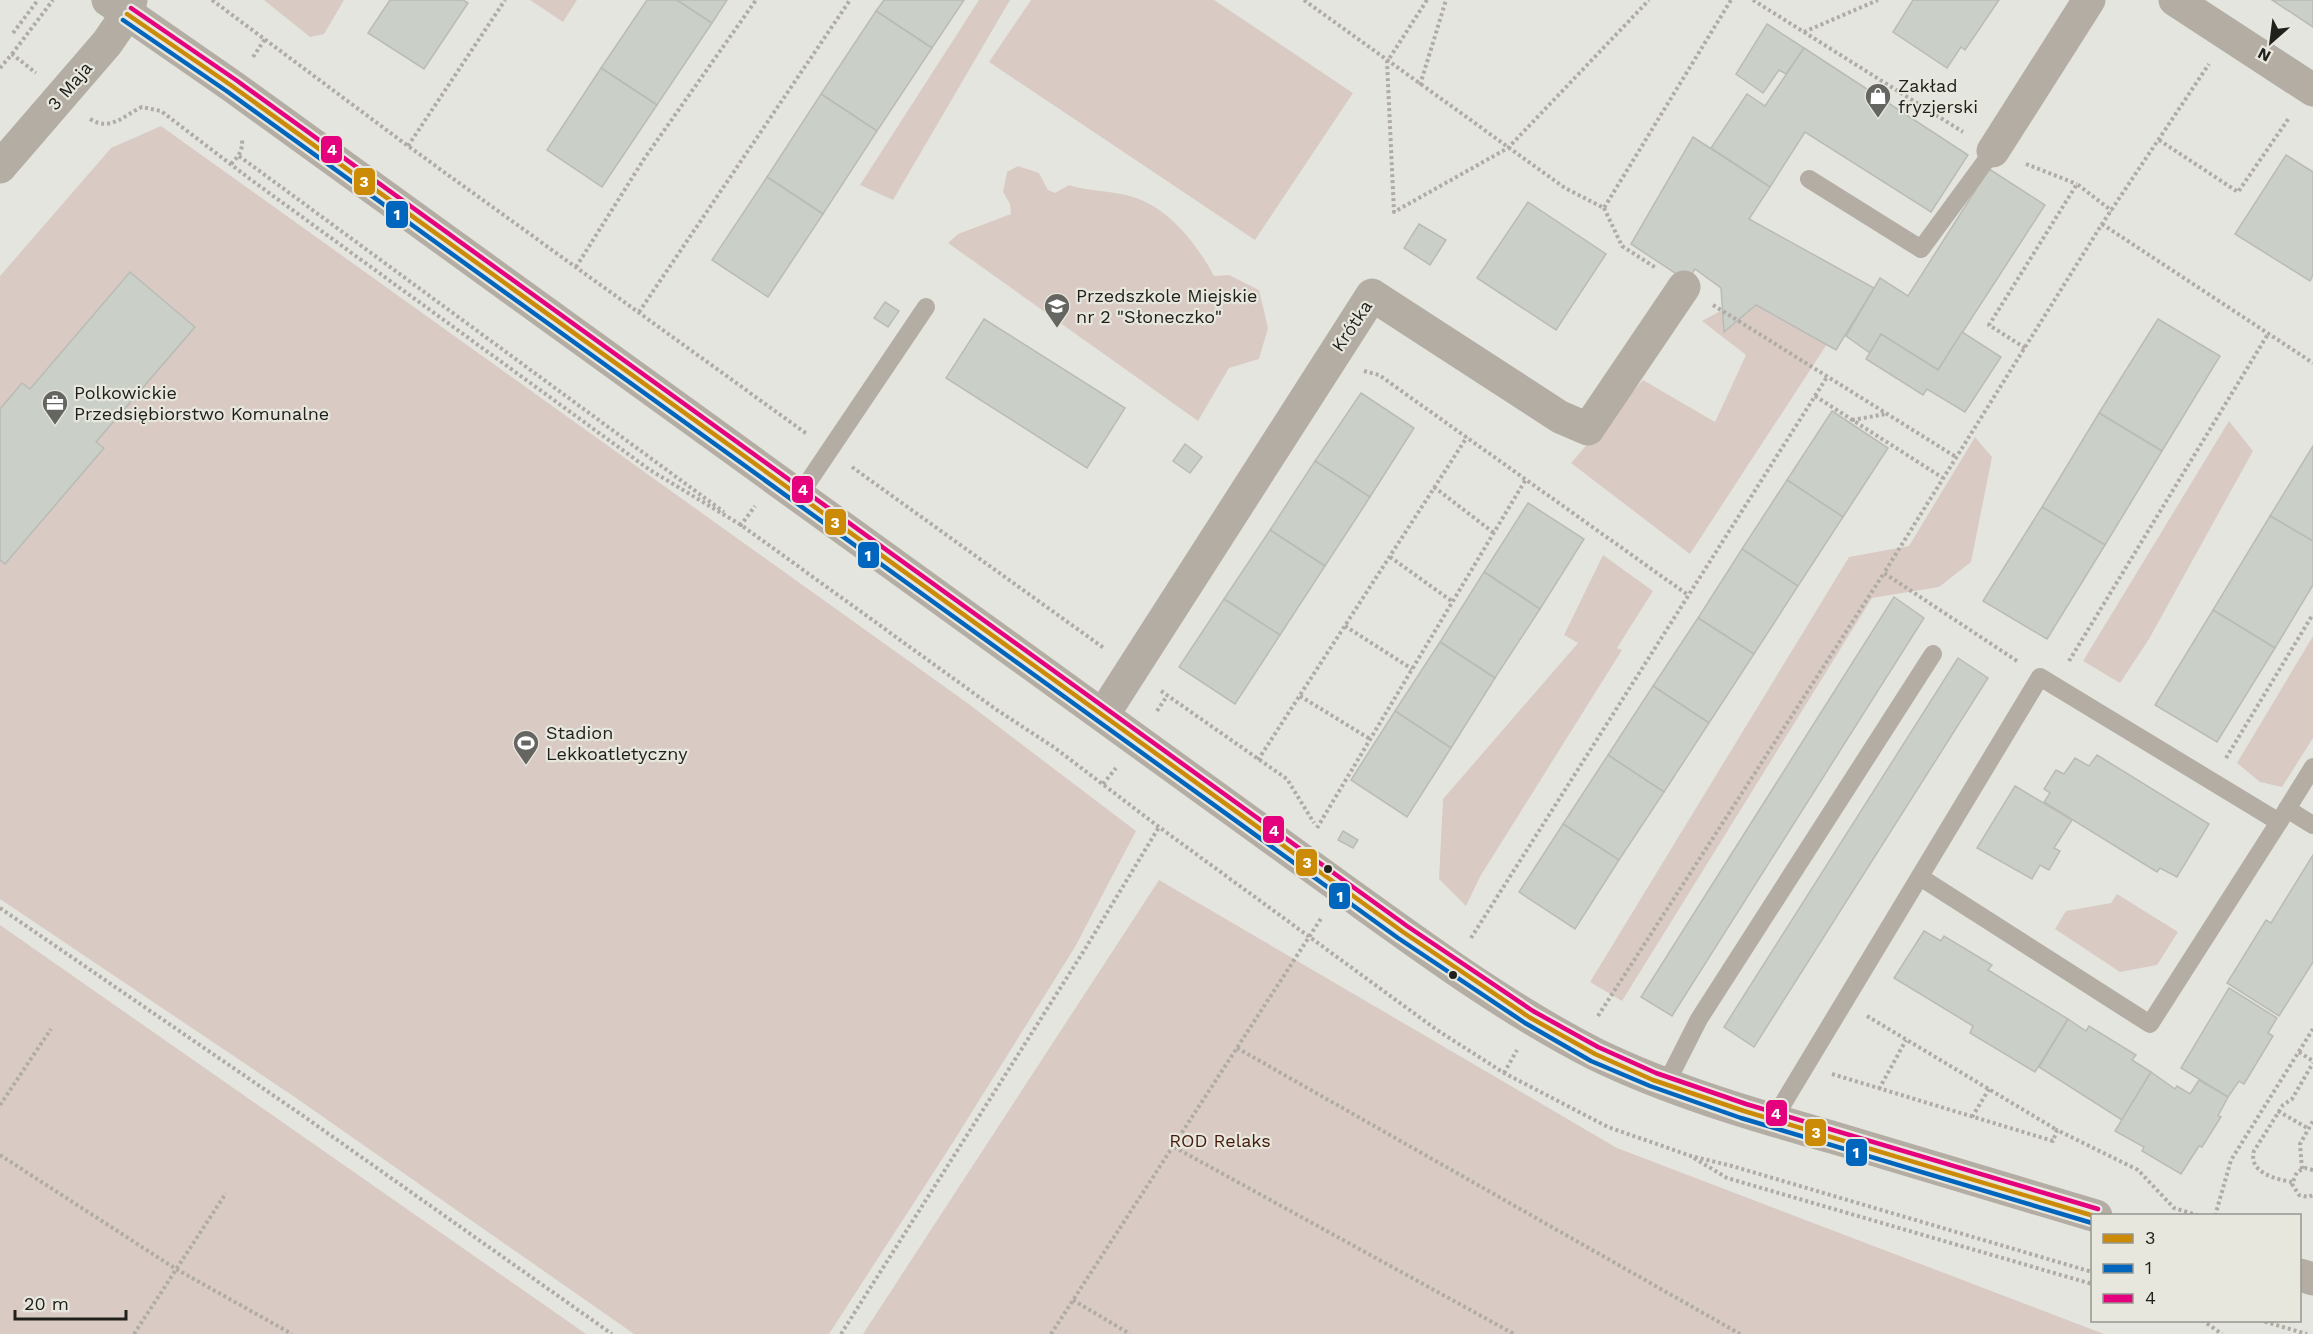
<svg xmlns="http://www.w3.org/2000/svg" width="2313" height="1334" font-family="'Work Sans',sans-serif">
	<rect width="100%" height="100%" fill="#e5e5e0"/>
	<g fill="#d9cbc4">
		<polygon points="264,0 344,0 324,34 310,37"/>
		<polygon points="530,0 577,0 563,22"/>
		<polygon points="979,0 1010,0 893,200 860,185"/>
		<polygon points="1031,0 1214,0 1353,93 1255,240 989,62"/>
		<polygon points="161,126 966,702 1136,831 1075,947 950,1147 829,1334 634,1334 296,1098 0,899 0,276 111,148"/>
		<path d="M 1018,166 L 1039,173 L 1048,190 L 1055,193 L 1069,185 C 1089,192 1112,190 1133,197 C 1169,208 1197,244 1214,276 L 1229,275 L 1259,290 L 1268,328 L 1259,359 L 1229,368 L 1198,421 L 948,243 L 958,234 L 1011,214 L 1010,204 L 1003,192 L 1007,172 Z"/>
		<polygon points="1748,296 1829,341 1690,554 1571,463 1643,380 1715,422 1746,355 1702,321"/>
		<polygon points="2229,421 2253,451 2149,639 2120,683 2083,661"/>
		<polygon points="1975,437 1992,457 1971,562 1939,587 1872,598 1622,1001 1590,982 1849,557 1909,546"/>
		<polygon points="1603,555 1653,591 1617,648 1622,650 1481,875 1466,906 1439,879 1443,799 1578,643 1564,635"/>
		<polygon points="2313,636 2313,738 2282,787 2260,782 2237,763"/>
		<polygon points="1159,880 1617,1148 2104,1334 863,1334"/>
		<polygon points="2117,894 2178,932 2157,965 2120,972 2055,929 2066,911 2111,903"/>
		<polygon points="0,925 586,1334 0,1334"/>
	</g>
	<g fill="#cacfc7" stroke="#babbb7" stroke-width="1.5">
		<polygon points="390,0 463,0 468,3 424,69 368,33"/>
		<polygon points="647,0 677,0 712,23 657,105 601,68"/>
		<polygon points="677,0 727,0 712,23"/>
		<polygon points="884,0 964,0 932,48 876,11"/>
		<polygon points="1913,0 1999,0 1965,50 1961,47 1947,68 1893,32"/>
		<polygon points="2272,0 2313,0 2313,27"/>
		<polygon points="876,11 932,48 877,131 821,94"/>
		<polygon points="1767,24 1804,48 1786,74 1779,70 1763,93 1736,74"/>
		<polygon points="1804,48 1968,155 1931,212 1805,132 1770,187 1711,148 1747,94 1765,106"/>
		<polygon points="601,68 657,105 602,187 547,150"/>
		<polygon points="821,94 877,131 823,214 767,177"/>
		<polygon points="1693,137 1770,187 1749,219 1874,288 1836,350 1756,305 1724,332 1721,288 1695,269 1687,281 1631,244"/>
		<polygon points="2286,155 2313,172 2313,275 2310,281 2235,234"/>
		<polygon points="1989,169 2045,205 1938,370 1881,334 1870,353 1846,336 1880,278 1908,296"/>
		<polygon points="767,177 823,214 768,297 712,260"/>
		<polygon points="1528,202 1606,254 1556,330 1477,278"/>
		<polygon points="1419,224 1446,240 1430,265 1404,248"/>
		<polygon points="130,272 195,327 96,442 104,448 5,564 0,560 0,409 22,383 30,389"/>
		<polygon points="885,302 899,311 888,327 874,318"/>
		<polygon points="984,319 1125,408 1087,468 946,378"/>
		<polygon points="2158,319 2220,356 2162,451 2099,413"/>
		<polygon points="1962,332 2001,357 1965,412 1927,389 1923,395 1866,359 1881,334 1938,370"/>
		<polygon points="1361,393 1414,428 1370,497 1315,461"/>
		<polygon points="1832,411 1888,448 1843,517 1787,480"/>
		<polygon points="2099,413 2162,451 2105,545 2042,507"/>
		<polygon points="1185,444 1202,457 1190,473 1173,461"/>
		<polygon points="2313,446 2313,541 2270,516"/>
		<polygon points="1315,461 1370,497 1325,566 1270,530"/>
		<polygon points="1787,480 1843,517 1798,586 1742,549"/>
		<polygon points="1528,503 1584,539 1540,609 1484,572"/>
		<polygon points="2042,507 2105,545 2047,639 1983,601"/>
		<polygon points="2270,516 2313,541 2313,585 2275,648 2213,610"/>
		<polygon points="1270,530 1325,566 1280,635 1224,599"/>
		<polygon points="1742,549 1798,586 1754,654 1698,618"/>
		<polygon points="1484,572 1540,609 1495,678 1440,642"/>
		<polygon points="1894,597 1924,618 1672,1016 1641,997"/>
		<polygon points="1224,599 1280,635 1235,704 1179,667"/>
		<polygon points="2213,610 2275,648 2217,742 2155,705"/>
		<polygon points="1698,618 1754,654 1709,723 1653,686"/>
		<polygon points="1440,642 1495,678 1451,748 1395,711"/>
		<polygon points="1958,658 1988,678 1754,1047 1724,1027"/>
		<polygon points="1653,686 1709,723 1664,792 1608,755"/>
		<polygon points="1395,711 1451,748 1407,817 1351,780"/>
		<polygon points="1608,755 1664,792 1619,860 1563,824"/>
		<polygon points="2097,755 2209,824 2177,877 2160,868 2157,872 2044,802 2050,793 2044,789 2056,770 2064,774 2075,758 2089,766"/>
		<polygon points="2015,786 2072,820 2054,848 2060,851 2049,870 2040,865 2032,879 1977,848"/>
		<polygon points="1563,824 1619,860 1575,929 1519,892"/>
		<polygon points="1343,831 1358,840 1353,848 1338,840"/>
		<polygon points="2313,855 2313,962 2279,1016 2227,983 2266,920 2271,923"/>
		<polygon points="1924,931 1941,941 1944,936 1992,965 1988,970 2068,1019 2035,1072 1970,1033 1973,1026 1894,978"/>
		<polygon points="2229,988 2277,1018 2268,1033 2273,1036 2244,1084 2239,1081 2228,1097 2181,1068"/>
		<polygon points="2068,1019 2086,1031 2089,1026 2136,1055 2132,1060 2151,1072 2122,1120 2039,1067"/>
		<polygon points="2151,1072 2175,1089 2177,1086 2190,1094 2199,1080 2228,1097 2218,1116 2221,1117 2202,1147 2199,1146 2181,1174 2142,1151 2144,1147 2115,1131"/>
	</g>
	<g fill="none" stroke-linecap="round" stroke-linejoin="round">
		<g stroke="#b0aca5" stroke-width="4" stroke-dasharray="3 3" stroke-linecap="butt">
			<polyline points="212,0 408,146 807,434"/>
			<polyline points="1304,0 1565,188 1604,208 1731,0"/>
			<polyline points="1427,0 1387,62 1394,212 1508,148 1649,0"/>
			<polyline points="1753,0 1963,132"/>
			<polyline points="1804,32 1878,0"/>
			<polyline points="13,33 38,0"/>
			<polyline points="12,54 53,0"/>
			<polyline points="253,57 265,39"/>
			<polyline points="0,68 12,54 36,73"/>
			<polyline points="1420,85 1446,0"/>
			<path d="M 90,119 C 111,132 124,115 142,107 L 161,111 L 250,179 L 650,470 L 741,525 L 997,710 L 1055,748 L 1159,827 L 1437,1030 L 1504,1073 L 1608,1127 L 1691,1156 L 1732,1166 L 2092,1272"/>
			<polyline points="2159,140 2238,192 2289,118"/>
			<polyline points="408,146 505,0"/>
			<polyline points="239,156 724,512"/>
			<path d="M 231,164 C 239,156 243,150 242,138"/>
			<polyline points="2026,164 2077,184"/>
			<polyline points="1604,208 1622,246 1656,268"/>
			<polyline points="2102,224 2313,363"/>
			<polyline points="576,267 644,159 756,0"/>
			<polyline points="1713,305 1956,457"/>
			<polyline points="639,312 850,0"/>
			<polyline points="2025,348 1989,325 2077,184 2112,211"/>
			<polyline points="1364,371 1379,375 1688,595"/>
			<polyline points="1815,396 1943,478"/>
			<polyline points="1852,420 1886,414"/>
			<polyline points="852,467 1104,648"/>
			<polyline points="1434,487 1494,533"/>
			<polyline points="740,524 741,525 755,506"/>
			<polyline points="1390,557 1453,602"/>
			<polyline points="1345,626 1412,669"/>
			<polyline points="2017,661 1884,573 2102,224 2209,64"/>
			<polyline points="2069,661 2268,334"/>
			<polyline points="1161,691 1287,779 1314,823"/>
			<polyline points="1300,696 1370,739"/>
			<polyline points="1157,711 1167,696"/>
			<polyline points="2226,758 2313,614"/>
			<polyline points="1258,760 1467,437"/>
			<polyline points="1103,784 1116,768"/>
			<polyline points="1317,828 1526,479"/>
			<polyline points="0,908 299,1113 612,1334"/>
			<polyline points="1471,938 1827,377"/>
			<polyline points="1598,1016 1884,573"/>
			<polyline points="1867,1016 2057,1130"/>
			<polyline points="1237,1048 1740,1334"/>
			<polyline points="2299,1052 2313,1061"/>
			<polyline points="1504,1073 1517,1050"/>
			<polyline points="1832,1074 2053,1141 2057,1130 2138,1170 2174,1208 2200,1216"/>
			<polyline points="1879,1089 1906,1040"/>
			<polyline points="0,1105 51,1029"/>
			<polyline points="2278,1111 2309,1129"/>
			<polyline points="1972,1117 1989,1089"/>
			<polyline points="1174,1147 1514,1334"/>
			<polyline points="0,1155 176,1269 292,1334"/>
			<polyline points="1694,1158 1727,1178 2092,1284"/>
			<polyline points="2302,1169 2300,1144 2313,1121"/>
			<polyline points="2313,1170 2305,1168 2297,1172 2292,1184 2299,1195 2308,1197 2313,1195"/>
			<path d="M 2292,1182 C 2276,1179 2248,1173 2254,1151 L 2283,1105 L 2292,1099 L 2313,1063"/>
			<polyline points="2215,1216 2231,1160 2313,1029"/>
			<polyline points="1073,1300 1130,1334"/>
			<polyline points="2202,1320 2222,1334"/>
			<polyline points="2259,1320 2307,1334"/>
			<polyline points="134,1334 226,1193"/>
			<polyline points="841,1334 1085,949 1159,827"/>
			<polyline points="1051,1334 1322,917"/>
		</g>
		<g stroke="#b3ada4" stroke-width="18">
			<polyline points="1809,179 1921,249 1993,151"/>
			<polyline points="798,497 926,307"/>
			<polyline points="2287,809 2313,825"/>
			<polyline points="1920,877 2150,1024 2279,822"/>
			<polyline points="1666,1084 1699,1019 1933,654"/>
			<polyline points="1773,1120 2040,677 2279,822 2313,767"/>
		</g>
		<g stroke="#b3ada4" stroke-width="33">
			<path d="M 108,0 L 232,86 L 1341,888 C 1423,947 1505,1008 1595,1054 C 1671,1091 1754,1115 1835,1138 C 1922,1164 2009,1190 2096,1216"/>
			<polyline points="2175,0 2313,90"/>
			<polyline points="1993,151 2089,0"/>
			<polyline points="1103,715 1372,295 1560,417 1588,429 1684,287"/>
			<polyline points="2300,1275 2313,1279"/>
		</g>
		<polyline stroke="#b3ada4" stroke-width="33" points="0,167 107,43 127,14 131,0"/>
		<g stroke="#e7e7de" stroke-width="9">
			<polyline id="bus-1" points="127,14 232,86 1403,932 1529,1017 1595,1054 1653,1080 1744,1111 2094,1216"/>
		</g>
		<g stroke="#e7e7de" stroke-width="9">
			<polyline id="bus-2" points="123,20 228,92 1398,938 1525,1023 1591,1061 1650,1086 1741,1118 2092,1223"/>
		</g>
		<g stroke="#e7e7de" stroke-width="9">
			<polyline id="bus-3" points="131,8 236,80 1407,926 1533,1011 1598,1047 1656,1073 1746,1104 2098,1209"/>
		</g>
		<use href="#bus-1" stroke="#cc8b06" stroke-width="4.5"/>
		<use href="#bus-2" stroke="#0065bd" stroke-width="4.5"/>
		<use href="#bus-3" stroke="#e5007d" stroke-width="4.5"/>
	</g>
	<defs>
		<g id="shop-pin" transform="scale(1.35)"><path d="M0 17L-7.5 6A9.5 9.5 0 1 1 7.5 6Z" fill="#656561" stroke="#e7e7de"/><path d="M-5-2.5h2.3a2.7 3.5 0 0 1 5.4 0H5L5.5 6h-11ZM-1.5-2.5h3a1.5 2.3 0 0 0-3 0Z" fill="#fff"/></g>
		<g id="school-pin" transform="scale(1.35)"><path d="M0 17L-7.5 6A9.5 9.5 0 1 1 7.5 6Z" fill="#656561" stroke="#e7e7de"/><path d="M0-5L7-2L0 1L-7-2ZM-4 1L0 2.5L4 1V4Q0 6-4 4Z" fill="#fff"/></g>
		<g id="office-pin" transform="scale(1.35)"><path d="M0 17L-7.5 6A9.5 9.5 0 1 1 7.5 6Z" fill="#656561" stroke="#e7e7de"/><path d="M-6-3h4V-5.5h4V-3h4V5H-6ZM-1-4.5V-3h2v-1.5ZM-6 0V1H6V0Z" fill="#fff"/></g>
		<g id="stadium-pin" transform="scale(1.35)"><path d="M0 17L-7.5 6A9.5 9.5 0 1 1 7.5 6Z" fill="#656561" stroke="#e7e7de"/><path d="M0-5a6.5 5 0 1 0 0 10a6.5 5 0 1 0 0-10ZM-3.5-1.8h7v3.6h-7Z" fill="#fff"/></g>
	</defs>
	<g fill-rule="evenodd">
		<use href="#shop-pin" x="1878" y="96"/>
		<use href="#school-pin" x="1057" y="306"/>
		<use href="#office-pin" x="55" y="403"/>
		<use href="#stadium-pin" x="526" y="743"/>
	</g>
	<g fill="#20201d" stroke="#e7e7de" stroke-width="2">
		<circle cx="1328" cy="869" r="5"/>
		<circle cx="1453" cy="975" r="5"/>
	</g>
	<g text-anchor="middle" stroke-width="4.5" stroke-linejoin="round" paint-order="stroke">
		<g font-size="18" fill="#20201d" stroke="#e7e7de">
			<text transform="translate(70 86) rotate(-49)" y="6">3 Maja</text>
			<text transform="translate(1352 326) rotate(-56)" y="6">Krótka</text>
		</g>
		<g font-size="18" fill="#20201d" stroke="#e7e7de" text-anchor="start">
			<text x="1898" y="92">Zakład<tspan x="1898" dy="21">fryzjerski</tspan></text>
			<text x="1076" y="302">Przedszkole Miejskie<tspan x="1076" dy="21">nr 2 "Słoneczko"</tspan></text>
			<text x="74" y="399">Polkowickie<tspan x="74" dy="21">Przedsiębiorstwo Komunalne</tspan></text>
			<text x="546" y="739">Stadion<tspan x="546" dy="21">Lekkoatletyczny</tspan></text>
		</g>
		<g font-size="18" fill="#451a0a" stroke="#e7e7de">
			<text x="1220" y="1147">ROD Relaks</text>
		</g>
	</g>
	<g stroke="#e7e7de" stroke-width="2">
		<rect x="320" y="135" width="23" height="29" rx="6" fill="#e5007d"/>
		<rect x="353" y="167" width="23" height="29" rx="6" fill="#cc8b06"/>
		<rect x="385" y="200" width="24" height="29" rx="6" fill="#0065bd"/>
		<rect x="791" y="475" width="23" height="29" rx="6" fill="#e5007d"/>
		<rect x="824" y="508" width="23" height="28" rx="6" fill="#cc8b06"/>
		<rect x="857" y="541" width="23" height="28" rx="6" fill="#0065bd"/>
		<rect x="1262" y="815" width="23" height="29" rx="6" fill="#e5007d"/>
		<rect x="1295" y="848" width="23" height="29" rx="6" fill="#cc8b06"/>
		<rect x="1328" y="882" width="23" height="28" rx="6" fill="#0065bd"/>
		<rect x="1765" y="1099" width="23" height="28" rx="6" fill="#e5007d"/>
		<rect x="1804" y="1118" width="23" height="29" rx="6" fill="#cc8b06"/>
		<rect x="1845" y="1138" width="23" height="29" rx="6" fill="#0065bd"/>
	</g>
	<g font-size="16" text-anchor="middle" font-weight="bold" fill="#fff">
		<text x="332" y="155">4</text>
		<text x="364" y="187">3</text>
		<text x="397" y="220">1</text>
		<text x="803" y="495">4</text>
		<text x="835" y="528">3</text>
		<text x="868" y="561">1</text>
		<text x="1274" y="836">4</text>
		<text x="1307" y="868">3</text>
		<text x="1340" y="902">1</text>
		<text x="1776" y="1119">4</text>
		<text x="1816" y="1138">3</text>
		<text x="1856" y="1158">1</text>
	</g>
	<rect x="2091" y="1214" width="210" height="108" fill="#e7e7de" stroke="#979791" stroke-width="1.5"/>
	<rect x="2103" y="1234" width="30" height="9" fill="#cc8b06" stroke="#979791" stroke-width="1.5"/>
	<text x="2145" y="1244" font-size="18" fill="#20201d">3</text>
	<rect x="2103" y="1264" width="30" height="9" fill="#0065bd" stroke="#979791" stroke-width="1.5"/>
	<text x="2145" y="1274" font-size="18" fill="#20201d">1</text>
	<rect x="2103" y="1294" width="30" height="9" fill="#e5007d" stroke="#979791" stroke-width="1.5"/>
	<text x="2145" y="1304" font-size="18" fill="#20201d">4</text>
	<g transform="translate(2271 42) rotate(208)" stroke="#e7e7de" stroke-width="4.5" paint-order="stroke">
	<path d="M0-4.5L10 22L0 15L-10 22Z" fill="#20201d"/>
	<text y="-9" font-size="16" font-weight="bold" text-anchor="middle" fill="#20201d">N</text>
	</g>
	<path d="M15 1310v9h111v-9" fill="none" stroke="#20201d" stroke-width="3"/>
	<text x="24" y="1310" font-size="18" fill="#20201d" stroke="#e7e7de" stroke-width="4.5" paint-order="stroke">20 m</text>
</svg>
